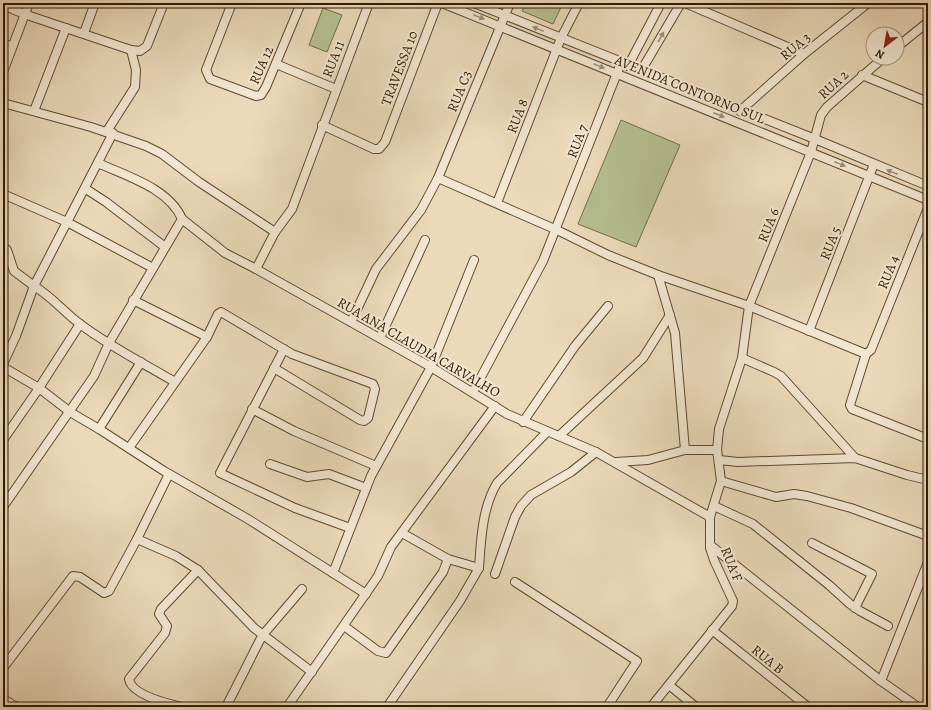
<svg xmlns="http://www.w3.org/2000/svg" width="931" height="710" font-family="Alegreya,serif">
	<rect width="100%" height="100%" fill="#ebdaba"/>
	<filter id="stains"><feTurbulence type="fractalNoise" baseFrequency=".005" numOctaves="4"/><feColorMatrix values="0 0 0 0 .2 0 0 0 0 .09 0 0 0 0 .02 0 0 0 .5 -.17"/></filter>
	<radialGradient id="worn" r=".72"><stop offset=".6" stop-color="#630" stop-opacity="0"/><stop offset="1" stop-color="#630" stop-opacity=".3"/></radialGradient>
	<g fill="#b6c091" stroke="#736c4a">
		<polygon points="526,3 563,3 553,24 522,11"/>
		<polygon points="323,8 342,15 327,52 309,45"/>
		<polygon points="621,120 680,145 636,247 578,224"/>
	</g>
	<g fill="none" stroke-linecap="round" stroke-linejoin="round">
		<g stroke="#5f4930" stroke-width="10">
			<g id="minor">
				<polyline points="232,3 206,70 210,79 256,96 261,95 266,87 301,3"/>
				<polyline points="369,3 292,209 275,232 256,269 431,367 507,414 596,452 710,517"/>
				<polyline points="442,3 928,200"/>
				<polyline points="474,3 815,139 928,186"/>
				<polyline points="685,3 804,54"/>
				<polyline points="3,5 24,14 131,50 140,51 147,46 164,3"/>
				<polyline points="84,33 95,3"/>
				<polyline points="3,43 12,47"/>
				<polyline points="897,47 928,22"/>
				<polyline points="276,64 336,89"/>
				<polyline points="628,66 661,3"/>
				<polyline points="641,71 681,3"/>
				<polyline points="3,72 29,3"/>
				<polyline points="862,75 928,102"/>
				<polyline points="3,103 91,127 146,146 162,154 199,182 275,232"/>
				<polyline points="34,111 66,28"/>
				<polyline points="740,111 804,54 868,3"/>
				<polyline points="322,125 374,149 379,149 385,142 438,3"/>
				<polyline points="107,131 135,87 136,70 131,50"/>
				<path d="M 98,163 C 126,176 169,188 182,219"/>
				<polyline points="438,178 557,230 608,255 658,275 749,306 866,354 871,350 928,208"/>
				<polyline points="86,189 106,202 165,247"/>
				<polyline points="3,194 67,222 153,268"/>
				<polyline points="497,203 561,38 579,3"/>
				<polyline points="3,246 7,250 14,271 34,286 113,133"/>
				<polyline points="658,275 675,333 685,450"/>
				<polyline points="133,300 207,337"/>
				<polyline points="351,322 376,269 421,210 438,178 510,3"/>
				<polyline points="809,331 874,164"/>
				<polyline points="380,338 425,240"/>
				<polyline points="284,349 220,473 295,508 350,528"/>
				<polyline points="866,354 850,405 852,409 928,439"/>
				<polyline points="742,358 774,372 781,376 855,458"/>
				<path d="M 3,364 L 16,336 L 34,286 C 51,296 64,312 80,324 C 109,346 143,363 175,382"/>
				<polyline points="3,367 39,388 70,412 99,429 164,471 248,519 366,594"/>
				<polyline points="473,392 543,261 621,63"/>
				<polyline points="252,409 294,431 376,466"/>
				<polyline points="523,422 575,346 608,306"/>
				<polyline points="99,429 141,362"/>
				<polyline points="559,436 643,358 670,315"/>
				<polyline points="3,440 37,391 80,324"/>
				<polyline points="129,448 207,337 218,314 221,312 292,354 373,384 375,389 368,418 364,421 360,420 274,368"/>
				<polyline points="719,460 738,462 855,458 907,475 928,480"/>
				<polyline points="616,462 648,460 685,450 717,450"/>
				<polyline points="270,464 307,477 329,474 366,488"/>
				<polyline points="721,481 776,497 794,494 807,496 851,508 928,536"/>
				<polyline points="714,506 753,524 829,585 850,604 860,611 888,626"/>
				<polyline points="3,507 94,376 109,343 182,219 225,253 256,269"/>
				<polyline points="137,539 176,556 198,570 254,628 312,672"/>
				<polyline points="812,543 872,574 855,608"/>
				<polyline points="710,545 881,681 918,707"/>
				<polyline points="448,559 479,568"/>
				<polyline points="333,573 371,476 431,367 474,260"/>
				<polyline points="495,574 515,517 521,506 531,495 571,472 596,452"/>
				<polyline points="515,582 637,661 607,707"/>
				<polyline points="344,626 378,651 386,653 443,572 448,559 402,533"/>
				<polyline points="712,630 808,707"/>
				<polyline points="3,668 73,576 80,577 104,593 109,591 137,539 169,474"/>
				<polyline points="881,681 928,562"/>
				<polyline points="669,685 696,707"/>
				<polyline points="3,699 17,707"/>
				<path d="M 182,707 C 169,704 131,695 129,679 L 165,633 L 167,626 L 159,614 L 161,609 L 198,570"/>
				<polyline points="226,707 262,636 302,589"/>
				<polyline points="287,707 378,576 391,547 495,406"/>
				<path d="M 387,707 L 460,601 L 479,568 C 481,540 482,508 497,483 L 547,432"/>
				<polyline points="651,707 732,606 733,601 714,560 710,548 710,517 721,481 717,450 719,429 742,358 749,306 811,152 821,115 827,107 883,58"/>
			</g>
		</g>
		<use href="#minor" stroke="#f2e7d2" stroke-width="8"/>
	</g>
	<defs><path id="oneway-solid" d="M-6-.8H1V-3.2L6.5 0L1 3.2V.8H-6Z"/></defs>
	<g fill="#9b8a74">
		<use href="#oneway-solid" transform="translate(479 17) rotate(22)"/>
		<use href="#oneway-solid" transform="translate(538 29) rotate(-158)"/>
		<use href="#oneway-solid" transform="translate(661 37) rotate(-60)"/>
		<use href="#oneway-solid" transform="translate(599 66) rotate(22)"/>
		<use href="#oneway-solid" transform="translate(719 115) rotate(22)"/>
		<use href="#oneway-solid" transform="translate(840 164) rotate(22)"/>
		<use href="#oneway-solid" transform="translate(892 172) rotate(-158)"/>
	</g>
	<g text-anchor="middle" stroke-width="4" stroke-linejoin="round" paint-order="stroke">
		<g font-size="14" fill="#301902" stroke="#f2e7d2">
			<text transform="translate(795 46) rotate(-40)" y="5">RUA 3</text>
			<text transform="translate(333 59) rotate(-69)" y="5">RUA 11</text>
			<text transform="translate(261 65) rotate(-66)" y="5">RUA 12</text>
			<text transform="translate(399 68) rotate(-69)" y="5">TRAVESSA 10</text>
			<text transform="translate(833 84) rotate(-43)" y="5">RUA 2</text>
			<text transform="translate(690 89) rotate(22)" y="5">AVENIDA CONTORNO SUL</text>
			<text transform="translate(459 91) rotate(-68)" y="5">RUA C3</text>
			<text transform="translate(517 116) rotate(-69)" y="5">RUA 8</text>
			<text transform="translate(577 141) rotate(-69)" y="5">RUA 7</text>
			<text transform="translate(768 225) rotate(-68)" y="5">RUA 6</text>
			<text transform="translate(830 243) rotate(-68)" y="5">RUA 5</text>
			<text transform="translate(888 272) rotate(-68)" y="5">RUA 4</text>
			<text transform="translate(419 347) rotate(30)" y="5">RUA ANA CLAUDIA CARVALHO</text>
			<text transform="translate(732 564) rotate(68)" y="5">RUA F</text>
			<text transform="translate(768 659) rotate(39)" y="5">RUA B</text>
		</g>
	</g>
	<rect width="931" height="710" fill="none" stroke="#ebdaba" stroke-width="16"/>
	<rect x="4" y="4" width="923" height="702" fill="none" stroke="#301902" stroke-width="2"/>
	<rect x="8" y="8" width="915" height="694" fill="none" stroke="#301902"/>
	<g transform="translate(885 46) rotate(211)"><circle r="19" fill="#f2e7d2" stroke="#a4957f"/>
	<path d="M0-3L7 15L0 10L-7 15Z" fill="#8f2418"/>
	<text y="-6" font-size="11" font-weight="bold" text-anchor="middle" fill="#301902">N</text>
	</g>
	<rect width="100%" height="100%" filter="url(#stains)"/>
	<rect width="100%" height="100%" fill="url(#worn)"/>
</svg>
